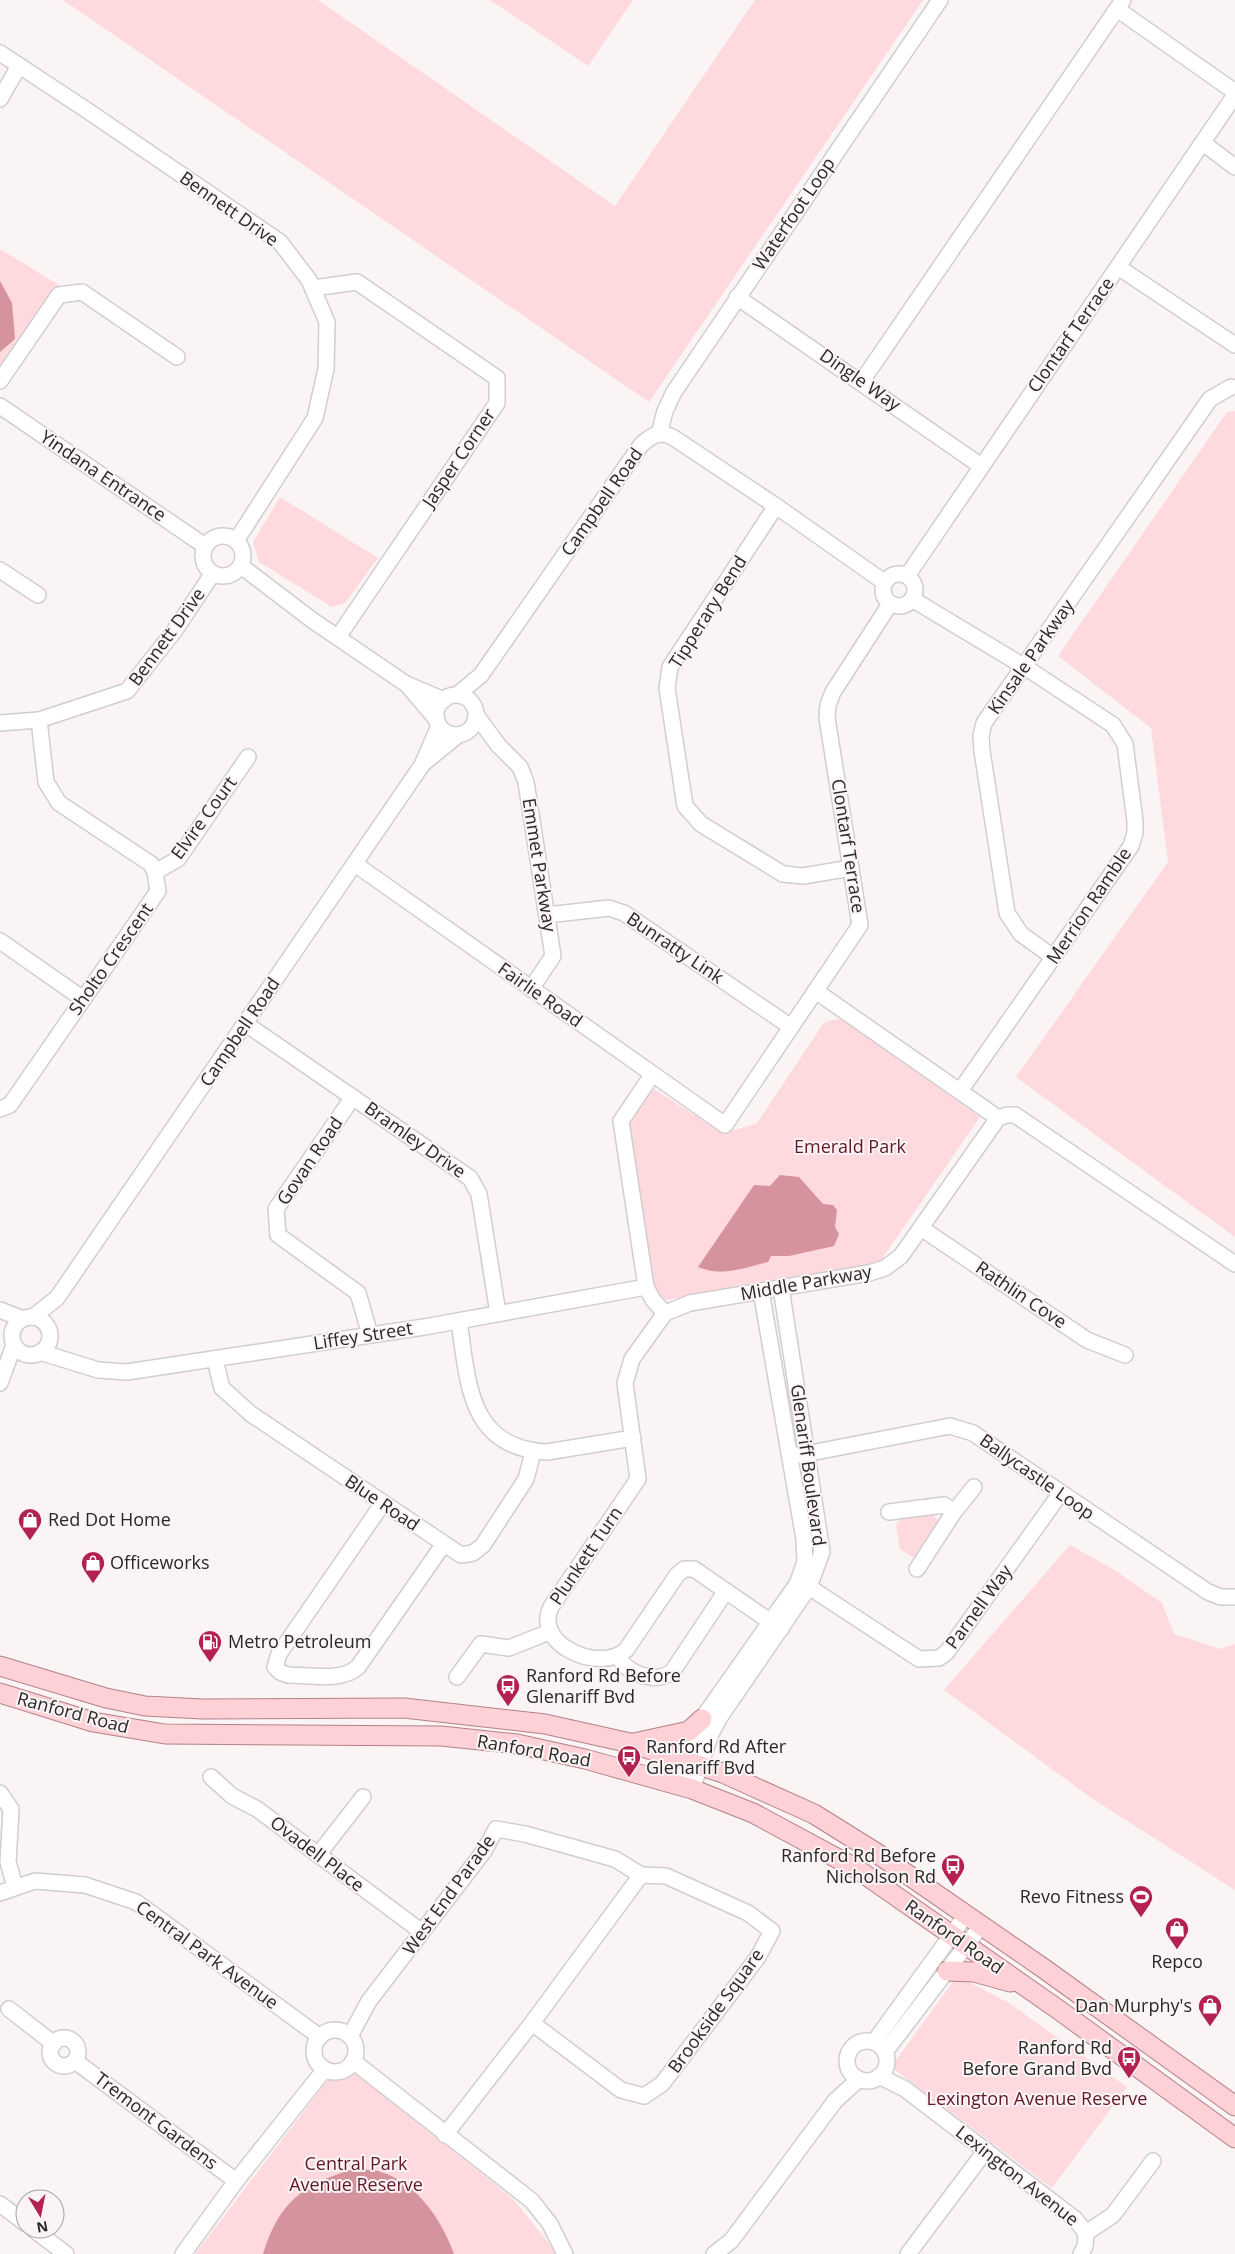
<svg xmlns="http://www.w3.org/2000/svg" width="1235" height="2254" font-family="'Open Sans',sans-serif">
	<rect width="100%" height="100%" fill="#faf4f5"/>
	<g fill="#fed9de">
		<polygon points="63,0 318,0 615,206 755,0 923,0 649,402"/>
		<polygon points="490,0 633,0 588,66"/>
		<polygon points="0,249 59,285 0,369"/>
		<polygon points="1235,411 1235,1237 1016,1077 1168,862 1151,728 1058,656 1227,412"/>
		<polygon points="280,497 378,558 345,603 332,607 259,562 253,542"/>
		<polygon points="841,1019 980,1117 879,1263 666,1300 650,1286 627,1124 654,1089 721,1132 736,1130 757,1123 823,1024 832,1020"/>
		<polygon points="931,1512 939,1522 919,1555 912,1557 900,1549 896,1525 902,1517"/>
		<polygon points="1070,1545 1116,1571 1162,1603 1174,1634 1221,1649 1235,1644 1235,1890 1090,1797 944,1690"/>
		<polygon points="957,1976 1009,2003 1127,2087 1052,2188 891,2067"/>
		<polygon points="352,2070 513,2199 558,2254 195,2254 331,2076"/>
	</g>
	<g fill="#d4939d">
		<polygon points="0,281 12,303 15,339 0,352"/>
		<path d="M 780,1175 L 799,1177 L 823,1204 L 833,1205 L 837,1210 L 835,1227 L 839,1234 L 834,1246 L 789,1256 L 771,1256 L 768,1262 C 743,1268 722,1277 698,1267 L 754,1185 L 770,1186 Z"/>
		<path d="M 354,2169 C 363,2170 373,2169 381,2172 C 417,2183 442,2220 454,2254 L 263,2254 C 279,2202 303,2184 354,2169 Z"/>
	</g>
	<g fill="none" stroke-linecap="round" stroke-linejoin="round">
		<g stroke="#d2cdce" stroke-width="18">
			<g id="minor">
				<polyline points="1117,9 1235,92"/>
				<polyline points="0,53 88,111 280,242 309,280 327,322 326,369 315,418 236,541"/>
				<polyline points="0,99 19,66"/>
				<polyline points="1203,143 1235,167"/>
				<polyline points="1118,267 1235,345"/>
				<polyline points="313,288 357,282 497,378 497,403 338,637"/>
				<polyline points="737,297 981,466"/>
				<polyline points="0,381 59,295 82,292 177,357"/>
				<polyline points="862,381 1123,0"/>
				<polyline points="0,406 205,546"/>
				<polyline points="659,434 665,411 674,392 940,0"/>
				<polyline points="776,506 670,667 667,688 685,806 701,824 783,874 803,876 851,868"/>
				<circle cx="223" cy="556" r="20"/>
				<polyline points="241,566 312,620 406,684 444,700"/>
				<polyline points="0,570 38,595"/>
				<circle cx="899" cy="590" r="16"/>
				<polyline points="907,576 1235,95"/>
				<polyline points="912,599 1025,667 1113,725 1125,744 1135,821 1135,833 1131,846 960,1091"/>
				<polyline points="409,687 436,719"/>
				<circle cx="456" cy="715" r="20"/>
				<path d="M 457,695 L 481,675 L 641,445 C 652,435 660,430 674,438 L 776,506 L 884,582"/>
				<polyline points="477,716 498,745 520,767 526,782 553,956 531,989"/>
				<polyline points="0,723 39,720 127,691 175,630 213,573"/>
				<polyline points="425,762 457,736"/>
				<polyline points="355,864 725,1125 860,925 827,718 828,705 833,692 890,604"/>
				<polyline points="155,872 178,859 248,757"/>
				<polyline points="547,915 609,908 624,913 791,1027"/>
				<polyline points="0,941 83,999"/>
				<polyline points="1053,957 1021,934 1007,913 982,751 981,736 984,723 1210,399 1231,387"/>
				<polyline points="817,992 998,1118"/>
				<polyline points="246,1024 470,1178 479,1194 498,1313"/>
				<polyline points="652,1075 621,1121 646,1287 653,1300 665,1313 690,1303 869,1273 885,1268 901,1256 998,1118"/>
				<polyline points="353,1097 276,1209 278,1235 358,1293 370,1335"/>
				<polyline points="0,1109 10,1105 158,891 155,872 151,864 59,803 46,782 39,720"/>
				<polyline points="998,1118 1007,1115 1015,1115 1235,1264"/>
				<polyline points="921,1228 1087,1340 1125,1355"/>
				<polyline points="0,1310 23,1319"/>
				<path d="M 665,1313 L 632,1359 L 625,1383 L 638,1479 L 551,1607 C 533,1644 599,1674 626,1650 L 677,1575 L 684,1569 L 694,1569 L 781,1629"/>
				<polyline points="33,1317 57,1298 422,765 439,726"/>
				<circle cx="31" cy="1336" r="19"/>
				<path d="M 459,1321 C 468,1382 468,1448 547,1452 L 633,1438"/>
				<polyline points="40,1352 98,1370 127,1372 424,1327 646,1287"/>
				<polyline points="215,1360 222,1388 251,1414 461,1555 473,1553 483,1545 526,1479 533,1452"/>
				<polyline points="0,1383 14,1345"/>
				<polyline points="800,1455 950,1426 973,1433 1208,1592 1221,1597 1235,1597"/>
				<path d="M 383,1503 L 279,1654 L 275,1667 L 280,1672 L 288,1675 C 309,1675 342,1682 358,1667 L 443,1545"/>
				<polyline points="889,1512 944,1505 954,1512"/>
				<polyline points="917,1569 954,1512 974,1487"/>
				<polyline points="801,1586 809,1587 919,1659 939,1658 947,1652 1060,1494"/>
				<path d="M 619,1657 C 627,1674 655,1684 672,1672 L 726,1591"/>
				<polyline points="457,1677 481,1644 509,1648 549,1632"/>
				<polyline points="211,1777 232,1796 257,1809 422,1932"/>
				<polyline points="678,1784 702,1719 797,1584 805,1562 804,1539 761,1291"/>
				<polyline points="692,1789 711,1734 720,1717 809,1587 822,1552 781,1288"/>
				<polyline points="0,1793 11,1809 8,1862 15,1887"/>
				<polyline points="318,1855 363,1797"/>
				<polyline points="0,1893 35,1881 85,1885 136,1902 320,2037"/>
				<polyline points="9,2009 54,2044"/>
				<circle cx="335" cy="2051" r="21"/>
				<polyline points="350,2036 369,2001 484,1851 496,1829 525,1834 615,1859 641,1875"/>
				<circle cx="64" cy="2052" r="14"/>
				<circle cx="867" cy="2061" r="20"/>
				<polyline points="874,2042 966,1915"/>
				<polyline points="885,2052 981,1926"/>
				<polyline points="75,2061 236,2181"/>
				<polyline points="353,2061 532,2201 550,2224 565,2254"/>
				<polyline points="879,2076 905,2089 1075,2219 1086,2233 1085,2246 1081,2254"/>
				<polyline points="445,2135 532,2023 621,2090 644,2096 662,2084 758,1957 772,1931 748,1913 666,1876 641,1875 532,2023"/>
				<polyline points="0,2204 25,2223"/>
				<polyline points="33,2229 66,2254"/>
				<polyline points="1086,2233 1113,2215 1153,2161"/>
				<polyline points="183,2254 236,2181 325,2069"/>
				<polyline points="714,2254 731,2241 835,2101 859,2079"/>
				<polyline points="908,2254 986,2150"/>
			</g>
		</g>
		<g stroke="#b38189" stroke-width="21">
			<g id="major">
				<polyline points="0,1666 106,1698 145,1706 202,1709 404,1708 545,1724 630,1743 723,1773 814,1814 875,1852 1043,1968 1235,2106"/>
				<polyline points="0,1693 93,1722 165,1734 441,1736 517,1744 585,1759 692,1789 753,1813 857,1869 1059,2010 1235,2138"/>
				<polyline points="634,1743 689,1731 702,1719"/>
				<polyline points="947,1971 974,1972 1010,1982"/>
			</g>
		</g>
		<use href="#minor" stroke="#fff" stroke-width="15"/>
		<use href="#major" stroke="#fed1d7" stroke-width="19"/>
	</g>
	<defs>
		<g id="shop-pin" transform="scale(1.25)"><path d="M0 17L-7.5 6A9.5 9.5 0 1 1 7.5 6Z" fill="#b2214f" stroke="#faf4f5"/><path d="M-5-2.5h2.3a2.7 3.5 0 0 1 5.4 0H5L5.5 6h-11ZM-1.5-2.5h3a1.5 2.3 0 0 0-3 0Z" fill="#fff"/></g>
		<g id="fuel-pin" transform="scale(1.25)"><path d="M0 17L-7.5 6A9.5 9.5 0 1 1 7.5 6Z" fill="#b2214f" stroke="#faf4f5"/><path d="M-5.5-6h7V0h2V4h1.3V-2.5L3-4.5l.8-.8L6-3V5H2.5V1h-1V6h-7ZM-4.2-4.7v3.2H.2V-4.7Z" fill="#fff"/></g>
		<g id="bus-pin" transform="scale(1.25)"><path d="M0 17L-7.5 6A9.5 9.5 0 1 1 7.5 6Z" fill="#b2214f" stroke="#faf4f5"/><path d="M-5-6H5V4H4V6H2V4H-2V6H-4V4H-5ZM-3.5-4V0h7V-4ZM-3.5 1.2v1.5H-2V1.2ZM2 1.2v1.5H3.5V1.2Z" fill="#fff"/></g>
		<g id="stadium-pin" transform="scale(1.25)"><path d="M0 17L-7.5 6A9.5 9.5 0 1 1 7.5 6Z" fill="#b2214f" stroke="#faf4f5"/><path d="M0-5a6.5 5 0 1 0 0 10a6.5 5 0 1 0 0-10ZM-3.5-1.8h7v3.6h-7Z" fill="#fff"/></g>
	</defs>
	<g fill-rule="evenodd">
		<use href="#shop-pin" x="30" y="1520"/>
		<use href="#shop-pin" x="93" y="1563"/>
		<use href="#fuel-pin" x="210" y="1642"/>
		<use href="#bus-pin" x="508" y="1686"/>
		<use href="#bus-pin" x="629" y="1757"/>
		<use href="#bus-pin" x="953" y="1866"/>
		<use href="#stadium-pin" x="1141" y="1897"/>
		<use href="#shop-pin" x="1177" y="1929"/>
		<use href="#shop-pin" x="1210" y="2006"/>
		<use href="#bus-pin" x="1129" y="2058"/>
	</g>
	<g text-anchor="middle" stroke-width="4" stroke-linejoin="round" paint-order="stroke">
		<g font-size="18" fill="#292728" stroke="#faf4f5">
			<text transform="translate(229 209) rotate(35)" y="6">Bennett Drive</text>
			<text transform="translate(794 214) rotate(-56)" y="6">Waterfoot Loop</text>
			<text transform="translate(1071 335) rotate(-55)" y="6">Clontarf Terrace</text>
			<text transform="translate(860 380) rotate(35)" y="6">Dingle Way</text>
			<text transform="translate(459 458) rotate(-56)" y="6">Jasper Corner</text>
			<text transform="translate(103 476) rotate(34)" y="6">Yindana Entrance</text>
			<text transform="translate(602 502) rotate(-55)" y="6">Campbell Road</text>
			<text transform="translate(708 612) rotate(-58)" y="6">Tipperary Bend</text>
			<text transform="translate(167 637) rotate(-54)" y="6">Bennett Drive</text>
			<text transform="translate(1031 657) rotate(-55)" y="6">Kinsale Parkway</text>
			<text transform="translate(204 818) rotate(-54)" y="6">Elvire Court</text>
			<text transform="translate(848 846) rotate(81)" y="6">Clontarf Terrace</text>
			<text transform="translate(539 865) rotate(81)" y="6">Emmet Parkway</text>
			<text transform="translate(1089 906) rotate(-56)" y="6">Merrion Ramble</text>
			<text transform="translate(675 948) rotate(34)" y="6">Bunratty Link</text>
			<text transform="translate(111 959) rotate(-55)" y="6">Sholto Crescent</text>
			<text transform="translate(540 995) rotate(35)" y="6">Fairlie Road</text>
			<text transform="translate(240 1032) rotate(-56)" y="6">Campbell Road</text>
			<text transform="translate(415 1140) rotate(35)" y="6">Bramley Drive</text>
			<text transform="translate(310 1161) rotate(-56)" y="6">Govan Road</text>
			<text transform="translate(806 1283) rotate(-10)" y="6">Middle Parkway</text>
			<text transform="translate(1021 1295) rotate(34)" y="6">Rathlin Cove</text>
			<text transform="translate(363 1336) rotate(-9)" y="6">Liffey Street</text>
			<text transform="translate(808 1465) rotate(82)" y="6">Glenariff Boulevard</text>
			<text transform="translate(1037 1477) rotate(35)" y="6">Ballycastle Loop</text>
			<text transform="translate(382 1503) rotate(34)" y="6">Blue Road</text>
			<text transform="translate(586 1556) rotate(-56)" y="6">Plunkett Turn</text>
			<text transform="translate(979 1607) rotate(-54)" y="6">Parnell Way</text>
			<text transform="translate(73 1713) rotate(15)" y="6">Ranford Road</text>
			<text transform="translate(534 1751) rotate(10)" y="6">Ranford Road</text>
			<text transform="translate(317 1854) rotate(37)" y="6">Ovadell Place</text>
			<text transform="translate(449 1895) rotate(-54)" y="6">West End Parade</text>
			<text transform="translate(954 1937) rotate(35)" y="6">Ranford Road</text>
			<text transform="translate(207 1955) rotate(36)" y="6">Central Park Avenue</text>
			<text transform="translate(716 2011) rotate(-54)" y="6">Brookside Square</text>
			<text transform="translate(156 2121) rotate(37)" y="6">Tremont Gardens</text>
			<text transform="translate(1017 2176) rotate(38)" y="6">Lexington Avenue</text>
		</g>
		<g font-size="18" fill="#62162b" stroke="#faf4f5">
			<text x="850" y="1153">Emerald Park</text>
			<text x="1037" y="2105">Lexington Avenue Reserve</text>
			<text x="356" y="2170">Central Park<tspan x="356" dy="21">Avenue Reserve</tspan></text>
		</g>
		<g font-size="18" fill="#292728" stroke="#faf4f5" text-anchor="start">
			<text x="48" y="1526">Red Dot Home</text>
			<text x="110" y="1569">Officeworks</text>
			<text x="228" y="1648">Metro Petroleum</text>
			<text x="526" y="1682">Ranford Rd Before<tspan x="526" dy="21">Glenariff Bvd</tspan></text>
			<text x="646" y="1753">Ranford Rd After<tspan x="646" dy="21">Glenariff Bvd</tspan></text>
			<text x="936" y="1862" text-anchor="end">Ranford Rd Before<tspan x="936" dy="21">Nicholson Rd</tspan></text>
			<text x="1124" y="1903" text-anchor="end">Revo Fitness</text>
			<text x="1177" y="1968" text-anchor="middle">Repco</text>
			<text x="1192" y="2012" text-anchor="end">Dan Murphy's</text>
			<text x="1112" y="2054" text-anchor="end">Ranford Rd<tspan x="1112" dy="21">Before Grand Bvd</tspan></text>
		</g>
	</g>
	<g transform="translate(40 2214) rotate(170)"><circle r="24" fill="#faf4f5" stroke="#a6a2a3"/>
	<path d="M0-4L9 19L0 12L-9 19Z" fill="#b2214f"/>
	<text y="-8" font-size="14" font-weight="bold" text-anchor="middle" fill="#292728">N</text>
	</g>
</svg>
